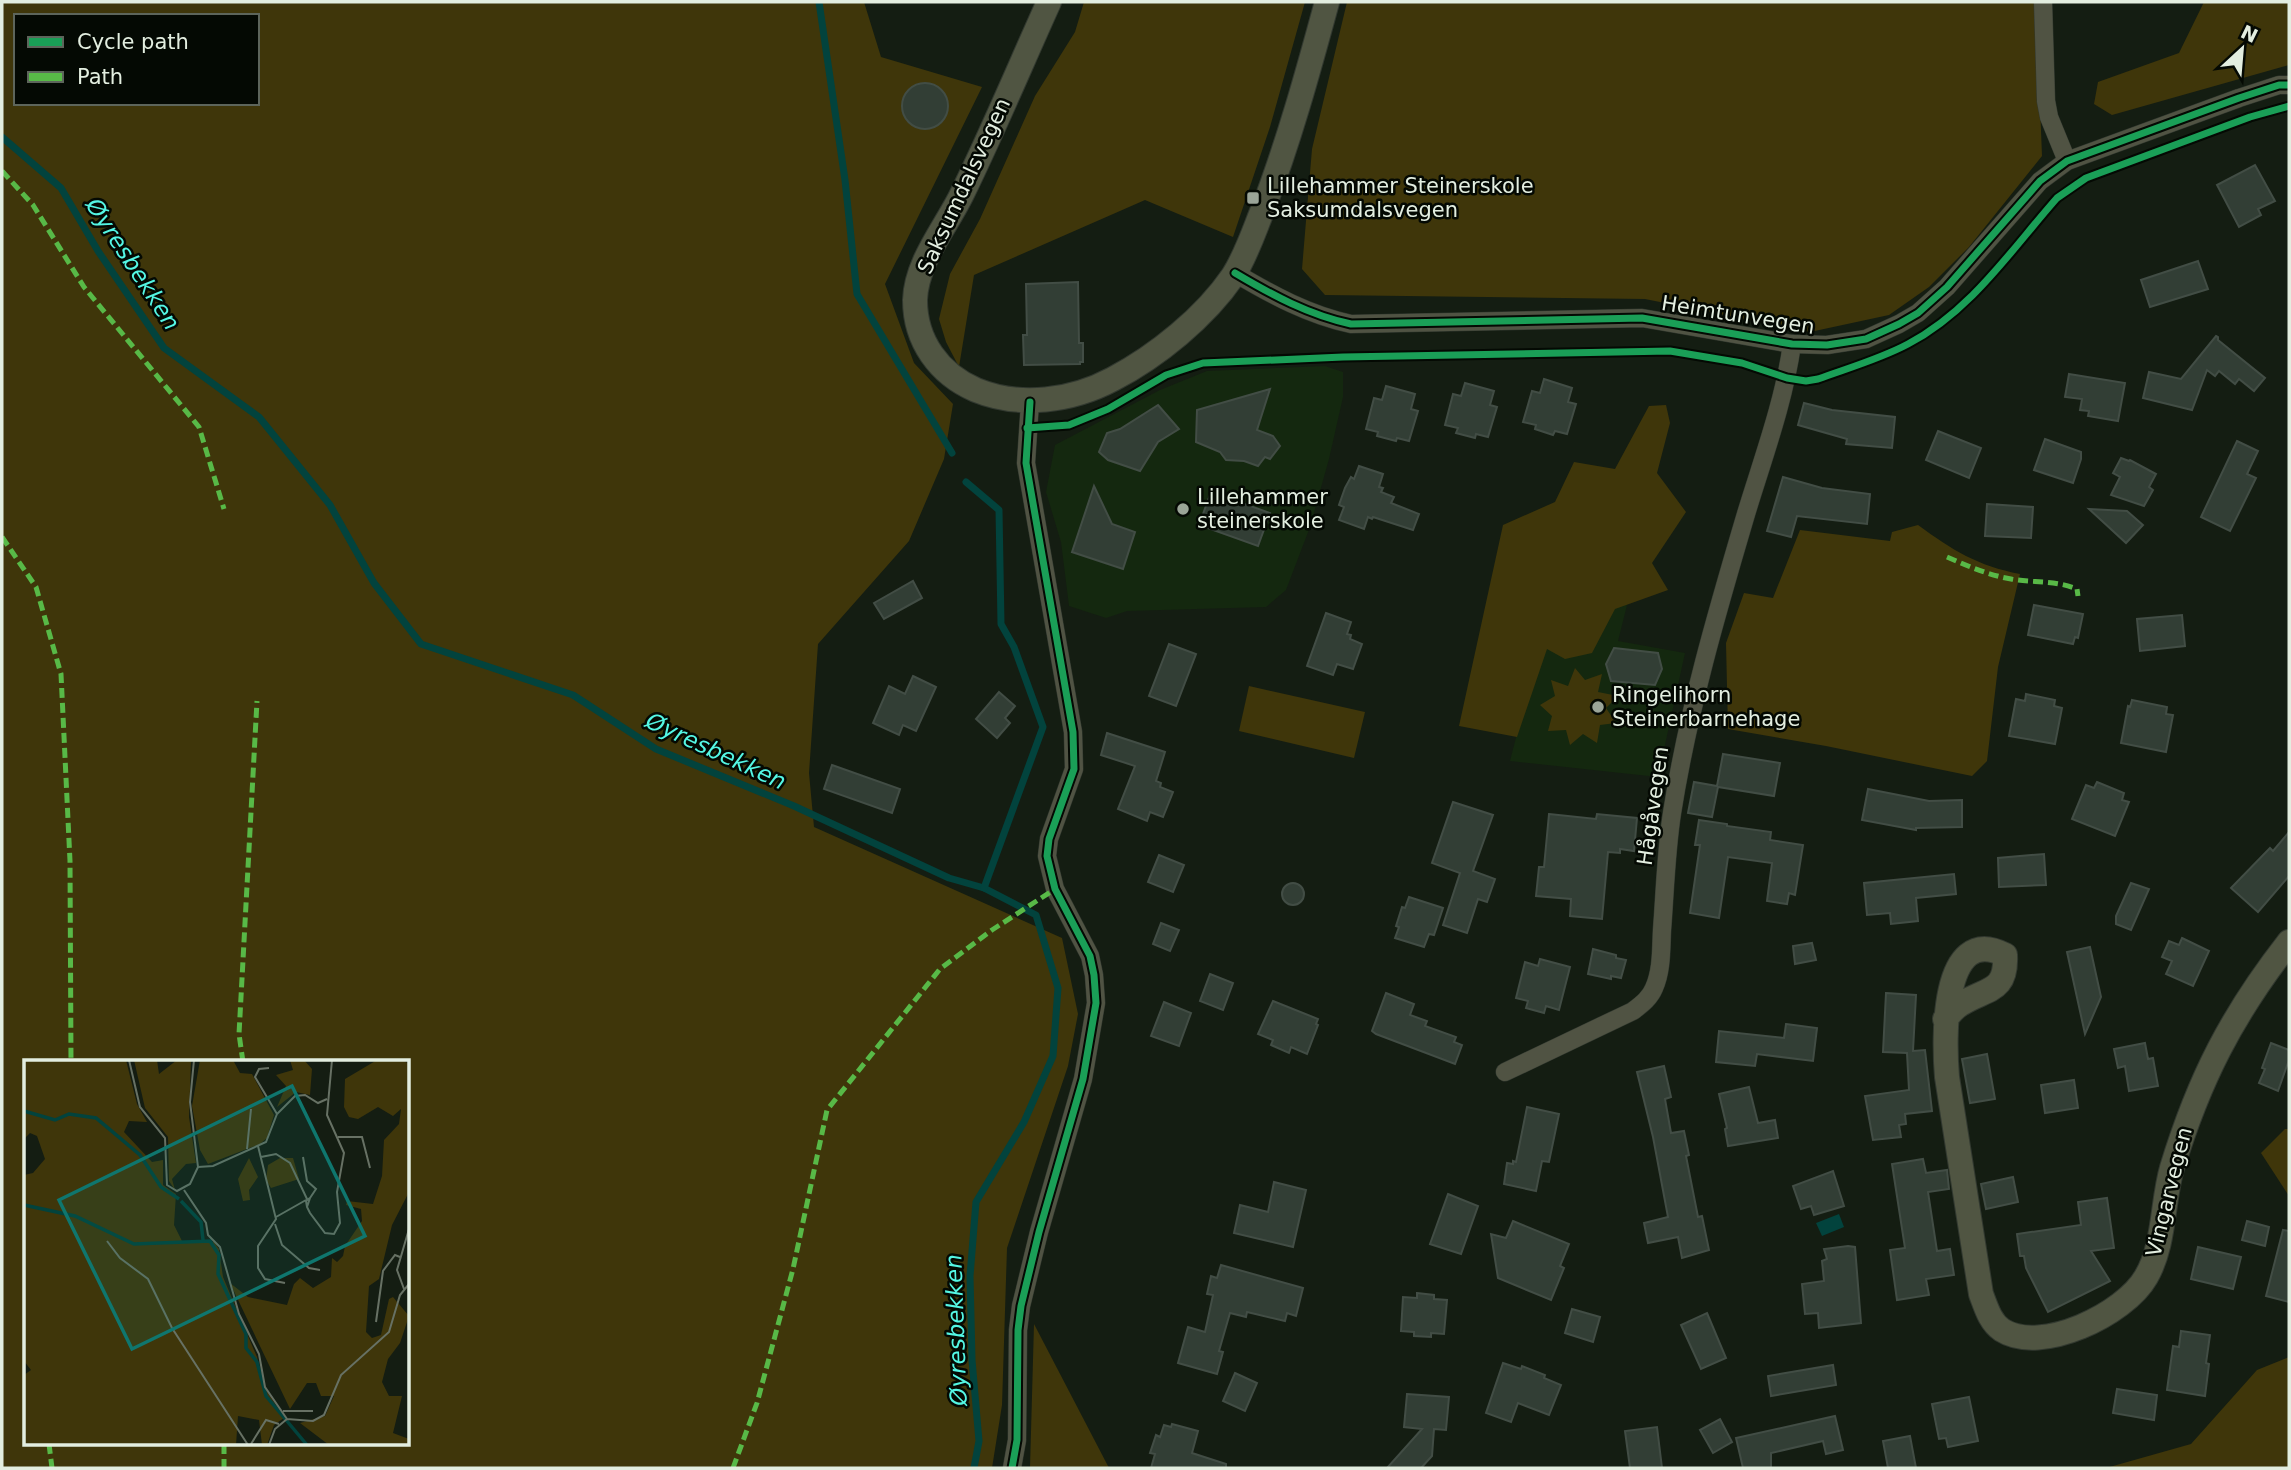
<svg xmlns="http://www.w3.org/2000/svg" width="2291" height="1470" font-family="'DejaVu Sans',sans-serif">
	<rect width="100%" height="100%" fill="#141d12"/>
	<g fill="#14280f">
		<polygon points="1325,366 1343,372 1343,397 1329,459 1310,527 1286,590 1266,607 1127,611 1106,618 1069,606 1061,542 1046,492 1055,445 1160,390 1207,371"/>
		<polygon points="1632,585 1618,641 1685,653 1658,777 1510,761 1542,635"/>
	</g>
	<g fill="#3f360a" fill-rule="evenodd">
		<path d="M 2,2 L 864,2 L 881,57 L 982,87 L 885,284 L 914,363 L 953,404 L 944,459 L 909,541 L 818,644 L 809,773 L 814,827 L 1062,938 L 1078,1014 L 1068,1066 L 1007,1248 L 1002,1405 L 992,1468 L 2,1468 ZM 16,16 L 257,16 L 257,103 L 16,103 ZM 26,1062 L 408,1062 L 408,1444 L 26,1444 Z"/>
		<polygon points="1084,2 1305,2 1270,127 1233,237 1145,200 974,275 959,367 946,342 939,319 950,274 980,219 1035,96 1075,32"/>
		<polygon points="1347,2 2036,2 2042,156 1969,247 1929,287 1889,315 1810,332 1645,299 1325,295 1302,269 1312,149"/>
		<polygon points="2204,2 2289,2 2289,65 2112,115 2094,104 2098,82 2179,53"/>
		<polygon points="1666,405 1670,423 1657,473 1686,512 1652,563 1668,590 1615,609 1592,653 1565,659 1547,649 1517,737 1459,726 1503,525 1555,502 1574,462 1615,469 1649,406"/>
		<path d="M 1918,525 C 1952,550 1978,566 2020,574 L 1998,667 L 1987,761 L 1972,776 L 1826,746 L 1728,729 L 1726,643 L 1744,593 L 1773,598 L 1800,530 L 1890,541 L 1892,532 Z"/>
		<polygon points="1575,668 1585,680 1602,674 1598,692 1618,696 1606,708 1616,723 1600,725 1597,743 1583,734 1570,745 1566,730 1548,731 1552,716 1540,705 1555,696 1551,680 1568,686"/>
		<polygon points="1249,686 1365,712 1354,758 1239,731"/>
		<polygon points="2285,1129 2289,1129 2289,1196 2261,1153"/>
		<polygon points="1034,1324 1109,1468 1030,1468"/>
		<polygon points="2289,1357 2289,1468 2106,1468 2191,1444 2257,1370"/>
	</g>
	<polygon fill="#02433d" points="1839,1214 1844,1227 1822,1236 1816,1223"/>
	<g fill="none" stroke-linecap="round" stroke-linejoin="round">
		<g stroke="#02433d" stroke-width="7">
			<polyline points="819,2 845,180 857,294 952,453"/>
			<polyline points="2,137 61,188 98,251 164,348 259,417 330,505 374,583 421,644 573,695 656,749 794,806 949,878 984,888 1036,915 1058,988 1053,1056 1024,1122 976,1202 970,1276 972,1360 979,1441 974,1468"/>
			<polyline points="966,482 999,510 1001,624 1014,647 1043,727 984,888"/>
		</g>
	</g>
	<g fill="#323e35" stroke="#424d45" stroke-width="2">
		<circle cx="925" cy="106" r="23"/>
		<polygon points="2255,165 2275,201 2258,209 2261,215 2239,227 2217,185"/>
		<polygon points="2198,261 2208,289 2150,307 2141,280"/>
		<polygon points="1078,282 1079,343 1083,343 1083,362 1080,362 1080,364 1024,365 1023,335 1027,335 1026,284"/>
		<polygon points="2216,336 2218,337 2218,340 2265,378 2254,391 2239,379 2235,384 2219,371 2215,376 2207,370 2192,410 2143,398 2149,372 2181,379"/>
		<polygon points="2069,374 2125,383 2118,421 2088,416 2089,411 2080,410 2082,399 2065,397"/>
		<polygon points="1544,379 1572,388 1568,402 1576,404 1567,434 1555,431 1553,435 1535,429 1536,425 1523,422 1532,391 1540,393"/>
		<polygon points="1465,383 1494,391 1490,405 1497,407 1488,437 1476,434 1475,438 1456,433 1458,428 1445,425 1453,394 1461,396"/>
		<polygon points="1386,386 1415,394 1411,409 1418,411 1409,441 1397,438 1396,441 1377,436 1378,432 1366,429 1374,398 1382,400"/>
		<polygon points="1270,389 1257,430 1273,436 1280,446 1270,459 1265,457 1258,466 1244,461 1226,460 1220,452 1196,442 1197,410"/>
		<polygon points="1804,403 1832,410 1895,417 1892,448 1846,444 1847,439 1798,425"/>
		<polygon points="1158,405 1179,429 1158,442 1140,471 1108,460 1099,452 1107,433 1120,429"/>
		<polygon points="1938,431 1981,448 1969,478 1926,460"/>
		<polygon points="2045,439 2081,452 2081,459 2073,483 2034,470"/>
		<polygon points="2237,441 2258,451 2247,474 2256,478 2230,531 2201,517"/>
		<polygon points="2121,458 2129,461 2130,460 2156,474 2149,487 2153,490 2144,506 2111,495 2120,477 2113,473"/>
		<polygon points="1359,466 1383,474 1379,487 1383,488 1381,492 1394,497 1391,503 1419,514 1413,530 1373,517 1372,519 1368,517 1364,529 1339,520 1344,507 1339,505 1345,488 1351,477 1354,479"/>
		<polygon points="1783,477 1822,488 1870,494 1867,524 1797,516 1791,537 1767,531"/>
		<polygon points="1094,486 1112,524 1135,532 1123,569 1072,552"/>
		<polygon points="1211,492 1270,513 1258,546 1199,525"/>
		<polygon points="1987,504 2033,507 2031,538 1985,536"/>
		<polygon points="2089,509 2127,511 2143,525 2126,543"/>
		<polygon points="913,581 922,598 884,619 874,603"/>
		<polygon points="2034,605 2083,614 2078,638 2075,637 2073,644 2028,635"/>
		<polygon points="1326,613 1351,622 1347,634 1351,635 1350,639 1362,644 1353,669 1337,664 1333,675 1307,666"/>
		<polygon points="2182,615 2185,646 2140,651 2137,619"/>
		<polygon points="1169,644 1196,654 1176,706 1149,696"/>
		<polygon points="1614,648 1658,653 1662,669 1655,685 1611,681 1606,664"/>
		<polygon points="913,676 936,687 916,731 903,725 899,735 873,723 889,686 905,694"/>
		<polygon points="999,692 1015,706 1005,718 1010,723 997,738 976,719"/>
		<polygon points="2026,694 2055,700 2054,706 2062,708 2055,744 2009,736 2016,699 2025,701"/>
		<polygon points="2132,700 2167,707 2166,714 2173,715 2166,752 2121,743 2128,706 2130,707"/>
		<polygon points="1107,733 1165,752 1156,781 1161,783 1160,787 1173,792 1163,817 1150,812 1147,821 1118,809 1135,766 1101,755"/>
		<polygon points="1723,754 1780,763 1774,796 1718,787 1712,817 1688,813 1694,782 1717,786"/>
		<polygon points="832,765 900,789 892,813 824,789"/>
		<polygon points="2097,782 2124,793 2122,800 2129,802 2115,836 2072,819 2086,785 2094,788"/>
		<polygon points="1868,789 1929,801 1962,800 1962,827 1916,828 1916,830 1862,820"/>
		<polygon points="1453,802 1493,815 1473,871 1495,879 1487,902 1478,899 1467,933 1443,925 1460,873 1432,863"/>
		<polygon points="1549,814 1596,819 1597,814 1637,818 1634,851 1620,849 1620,853 1608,852 1602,919 1570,916 1571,899 1536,896 1539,867 1544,867"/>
		<polygon points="1699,820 1727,824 1727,826 1771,832 1770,840 1803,845 1795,895 1789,893 1787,904 1767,901 1772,863 1728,857 1719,918 1690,913 1700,845 1695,845"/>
		<polygon points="2289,832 2289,876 2258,912 2231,888 2270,848 2273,851"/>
		<polygon points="2044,854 2046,885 1999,887 1998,858"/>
		<polygon points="1159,855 1184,865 1173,892 1148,882"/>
		<polygon points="1954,874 1956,894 1916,898 1918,921 1891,924 1890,913 1867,915 1864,883"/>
		<circle cx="1293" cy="894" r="11"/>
		<polygon points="2131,883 2149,889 2131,930 2116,924 2116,916"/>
		<polygon points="1409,897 1443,908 1434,935 1429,934 1424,947 1395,938 1399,927 1396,926 1402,907 1405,908"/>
		<polygon points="1161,923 1179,930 1170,951 1153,944"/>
		<polygon points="2182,938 2209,951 2193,986 2166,974 2172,961 2162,957 2169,941 2179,945"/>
		<polygon points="1812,943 1816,960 1795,964 1793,946"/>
		<polygon points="2090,947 2101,997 2085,1034 2067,952"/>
		<polygon points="1593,949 1616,955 1616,958 1626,960 1621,978 1611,976 1611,979 1588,974"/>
		<polygon points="1540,959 1570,967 1559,1010 1546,1006 1544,1013 1526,1008 1528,1001 1516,998 1525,962 1538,966"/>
		<polygon points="1210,974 1233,983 1223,1010 1200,1001"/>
		<polygon points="1386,993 1414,1004 1410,1015 1427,1021 1425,1026 1456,1037 1454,1042 1462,1045 1455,1064 1376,1034 1372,1031"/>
		<polygon points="1886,993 1916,995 1913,1051 1925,1050 1932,1111 1905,1114 1906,1124 1899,1125 1901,1137 1873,1140 1865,1096 1909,1090 1907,1053 1883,1052"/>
		<polygon points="1273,1001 1318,1019 1316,1024 1318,1025 1307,1054 1291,1047 1289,1053 1271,1045 1273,1040 1258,1034"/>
		<polygon points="1164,1002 1191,1013 1179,1046 1151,1036"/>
		<polygon points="1786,1024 1817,1028 1813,1061 1757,1054 1755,1066 1716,1062 1719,1031 1784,1038"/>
		<polygon points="2145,1043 2148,1059 2153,1058 2158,1086 2129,1091 2125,1066 2118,1068 2114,1049"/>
		<polygon points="2271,1043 2289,1050 2289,1060 2278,1091 2259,1083 2265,1069 2262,1068"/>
		<polygon points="1987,1054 1995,1099 1970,1103 1962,1059"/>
		<polygon points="1664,1066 1671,1097 1665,1099 1671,1133 1684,1131 1689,1155 1686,1156 1698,1217 1702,1216 1709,1250 1682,1258 1678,1237 1648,1243 1644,1223 1668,1217 1653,1137 1637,1072"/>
		<polygon points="2074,1080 2078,1108 2045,1113 2041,1085"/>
		<polygon points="1749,1087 1758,1123 1775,1120 1778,1138 1728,1146 1725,1129 1727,1128 1719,1094"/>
		<polygon points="1527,1107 1559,1114 1549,1162 1542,1161 1536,1191 1504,1184 1507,1163 1513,1164 1513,1161 1516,1162"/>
		<polygon points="1923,1159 1926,1173 1947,1170 1949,1189 1928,1192 1937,1251 1950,1249 1954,1275 1926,1279 1929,1295 1897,1300 1890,1250 1905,1248 1892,1164"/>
		<polygon points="1833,1171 1844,1206 1814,1215 1811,1206 1801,1209 1793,1186"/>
		<polygon points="2013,1177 2018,1202 1986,1209 1981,1184"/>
		<polygon points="1274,1182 1306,1190 1293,1247 1234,1233 1240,1205 1268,1212"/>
		<polygon points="1448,1194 1478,1206 1461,1254 1430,1244"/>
		<polygon points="2107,1198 2114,1248 2091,1251 2110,1281 2048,1312 2026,1268 2024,1256 2020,1256 2017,1234 2081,1225 2078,1202"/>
		<polygon points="1513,1221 1569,1244 1560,1266 1564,1268 1551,1300 1498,1278 1491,1234 1506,1238"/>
		<polygon points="2247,1221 2269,1227 2265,1246 2242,1240"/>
		<polygon points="2283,1230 2289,1231 2289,1302 2266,1296"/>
		<polygon points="1848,1246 1855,1247 1861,1323 1819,1328 1818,1313 1805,1314 1802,1284 1824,1281 1822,1261 1827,1259 1824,1249"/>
		<polygon points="2198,1247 2241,1257 2233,1289 2191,1279"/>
		<polygon points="1221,1265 1303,1288 1296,1316 1287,1313 1285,1321 1247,1312 1246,1317 1230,1313 1219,1351 1223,1352 1217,1374 1178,1363 1188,1327 1205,1332 1213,1295 1207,1294 1211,1276 1217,1278"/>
		<polygon points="1417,1293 1434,1295 1434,1299 1447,1300 1444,1334 1431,1333 1431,1337 1414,1336 1414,1332 1401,1331 1403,1297 1417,1298"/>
		<polygon points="1572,1309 1600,1317 1593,1342 1565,1333"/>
		<polygon points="1707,1313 1726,1358 1701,1369 1681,1325"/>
		<polygon points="2181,1331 2210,1335 2206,1363 2209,1364 2205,1396 2167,1390 2173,1346 2179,1347"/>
		<polygon points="1503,1363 1521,1369 1522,1366 1545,1375 1544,1378 1561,1385 1549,1415 1518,1403 1511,1422 1486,1413"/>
		<polygon points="1833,1365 1836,1385 1771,1396 1768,1376"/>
		<polygon points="1235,1373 1257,1383 1245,1411 1223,1401"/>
		<polygon points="2117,1389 2157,1395 2154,1420 2113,1413"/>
		<polygon points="1407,1394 1449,1397 1446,1430 1434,1429 1432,1456 1421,1468 1387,1468 1422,1429 1404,1427"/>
		<polygon points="1969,1397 1978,1441 1948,1447 1946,1438 1939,1439 1932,1404"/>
		<polygon points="1835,1416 1843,1450 1826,1454 1823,1441 1771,1453 1771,1468 1743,1468 1736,1438"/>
		<polygon points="1720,1419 1732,1442 1713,1453 1700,1430"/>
		<polygon points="1172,1424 1198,1431 1192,1453 1226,1464 1226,1468 1151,1468 1155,1454 1150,1453 1156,1435 1160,1437 1164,1425 1171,1427"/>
		<polygon points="1657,1427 1662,1468 1630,1468 1625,1431"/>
		<polygon points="1910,1436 1916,1468 1888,1468 1883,1441"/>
	</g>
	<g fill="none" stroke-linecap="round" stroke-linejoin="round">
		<g stroke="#323930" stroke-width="19">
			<g id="street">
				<polyline points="2043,2 2046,101 2049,117 2067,161"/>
				<path d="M 1235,273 C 1272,295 1309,315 1351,324 L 1642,318 L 1792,344 L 1827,345 L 1866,339 L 1899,324 L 1918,313 L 1947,287 L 2040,181 L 2067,161 L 2239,98 L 2279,85 L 2289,85"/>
				<path d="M 1505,1072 L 1633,1011 C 1642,1004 1650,998 1654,988 C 1662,970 1661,949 1662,930 C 1665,891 1666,852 1672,813 C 1688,711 1717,612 1746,514 C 1763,458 1784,402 1792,344"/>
				<polyline points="1012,1468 1017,1440 1018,1330 1021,1306 1039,1232 1083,1079 1096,1003 1094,975 1090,956 1055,889 1047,856 1049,839 1074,769 1073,732 1026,463 1030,402"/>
			</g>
		</g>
		<g stroke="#323930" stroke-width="26">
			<g id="secondary">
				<path d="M 1049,2 C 1020,66 993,131 962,194 C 946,227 916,262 915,300 C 915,341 939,374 976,390 C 1020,408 1072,401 1113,379 C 1157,356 1205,317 1233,276 C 1246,256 1254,231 1263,209 C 1289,141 1308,72 1327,2"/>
				<path d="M 1945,1019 C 1950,1014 1955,1007 1961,1004 C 1986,988 2007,993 2005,955 C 1940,921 1944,1043 1947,1077 L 1981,1294 C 1986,1307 1990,1322 2002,1330 C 2041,1355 2125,1314 2146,1277 C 2165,1245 2162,1202 2172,1168 C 2199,1079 2232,1015 2289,942"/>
			</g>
		</g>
		<use href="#street" stroke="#505343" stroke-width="18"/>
		<use href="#secondary" stroke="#505542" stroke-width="24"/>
		<g stroke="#58b947" stroke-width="5" stroke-dasharray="10 5" stroke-linecap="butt">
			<polyline points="2,171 33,205 84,287 199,427 224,509"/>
			<polyline points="2,537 36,587 61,674 70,861 71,1062"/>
			<path d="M 1947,557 C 1968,566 1988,575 2011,579 C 2033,583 2055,580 2077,589 L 2078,596"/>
			<polyline points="243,1062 239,1034 257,701"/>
			<polyline points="49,1444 52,1468"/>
			<polyline points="224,1444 224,1468"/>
			<polyline points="733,1468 757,1403 793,1269 827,1110 940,969 992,930 1055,889"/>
		</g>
		<g stroke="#040903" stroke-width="11">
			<g id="cycleway">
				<path d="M 1235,273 C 1272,295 1309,315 1351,324 L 1642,318 L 1792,344 L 1827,345 L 1866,339 L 1899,324 L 1918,313 L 1947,287 L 2040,181 L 2067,161 L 2239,98 L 2279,85 L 2289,85"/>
				<path d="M 1027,428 L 1069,425 L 1108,409 L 1166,375 L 1203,363 L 1343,357 L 1670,351 L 1742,363 L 1787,378 L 1806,381 L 1818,379 C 1848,368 1880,359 1908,344 C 1971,311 2011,250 2057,198 L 2086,178 L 2250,117 L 2289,106"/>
				<polyline points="1012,1468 1017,1440 1018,1330 1021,1306 1039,1232 1083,1079 1096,1003 1094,975 1090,956 1055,889 1047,856 1049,839 1074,769 1073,732 1026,463 1030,402"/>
			</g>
		</g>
		<use href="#cycleway" stroke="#1a9f57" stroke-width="7"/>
	</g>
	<g fill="#9ba598" stroke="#040903" stroke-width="2.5">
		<rect x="1246" y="191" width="14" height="14" rx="3.5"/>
		<circle cx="1183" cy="509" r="7"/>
		<circle cx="1598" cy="707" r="7"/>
	</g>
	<g text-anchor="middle" stroke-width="5" stroke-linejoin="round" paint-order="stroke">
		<g font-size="21" fill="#e3eee0" stroke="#040903">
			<text transform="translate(964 186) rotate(-65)" y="7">Saksumdalsvegen</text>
			<text transform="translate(1738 315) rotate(9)" y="7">Heimtunvegen</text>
			<text transform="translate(1653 806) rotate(-82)" y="7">Hågåvegen</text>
			<text transform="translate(2169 1192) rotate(-76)" y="7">Vingarvegen</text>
		</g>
		<g font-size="21" fill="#e3eee0" stroke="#040903" text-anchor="start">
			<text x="1267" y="193">Lillehammer Steinerskole<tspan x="1267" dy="24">Saksumdalsvegen</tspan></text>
			<text x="1197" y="504">Lillehammer<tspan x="1197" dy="24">steinerskole</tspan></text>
			<text x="1612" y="702">Ringelihorn<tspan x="1612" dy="24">Steinerbarnehage</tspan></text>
		</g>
		<g font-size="23" font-style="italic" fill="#54f6e4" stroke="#040903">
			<text transform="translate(133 264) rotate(57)" y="8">Øyresbekken</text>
			<text transform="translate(716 751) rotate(25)" y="8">Øyresbekken</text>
			<text transform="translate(956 1330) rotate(-92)" y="8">Øyresbekken</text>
		</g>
	</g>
	<g transform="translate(24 1060)">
		<rect width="385" height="385" fill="#141d12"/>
		<path d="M 0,0 L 102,0 L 113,44 L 123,62 L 105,61 L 100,72 L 128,102 L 139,100 L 139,125 L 152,134 L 150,165 L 159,183 L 190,182 L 195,189 L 199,217 L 233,297 L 240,327 L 260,358 L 250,365 L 243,385 L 238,385 L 235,360 L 214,356 L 212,385 L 0,385 L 0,315 L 7,310 L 0,301 L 0,115 L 9,113 L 21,99 L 13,76 L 6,73 L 0,79 ZM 110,0 L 133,0 L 135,14 L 153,0 L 167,0 L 165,57 L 172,103 L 162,104 L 148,119 L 151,130 L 145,121 L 144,77 L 121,48 ZM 176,0 L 209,0 L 216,13 L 228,14 L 250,55 L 243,78 L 236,84 L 184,104 L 176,90 L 168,46 ZM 266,0 L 280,0 L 288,9 L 286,35 L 272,32 L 253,47 L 262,26 L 252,15 L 269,10 ZM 353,0 L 379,0 L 385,4 L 385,132 L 368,165 L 355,219 L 345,226 L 342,272 L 348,278 L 357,275 L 365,239 L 369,237 L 385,256 L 376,283 L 364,299 L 358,322 L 365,336 L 378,336 L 369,373 L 385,379 L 385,385 L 305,385 L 276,363 L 301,356 L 310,336 L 297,336 L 292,323 L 283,323 L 266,349 L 206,223 L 224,237 L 263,245 L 270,224 L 276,218 L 289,228 L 307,217 L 308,198 L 313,202 L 319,196 L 321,186 L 338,161 L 337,149 L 322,145 L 323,141 L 349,144 L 358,116 L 360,80 L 375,64 L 377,49 L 369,56 L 354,47 L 334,59 L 325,57 L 320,47 L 321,19 ZM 225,98 L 234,117 L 225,130 L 226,140 L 219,141 L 214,119 ZM 256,98 L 269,98 L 275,119 L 247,128 L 242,120 L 244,105 Z" fill="#3f360a"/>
		<path fill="none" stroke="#02433d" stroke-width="3.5" d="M 0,51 L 31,60 L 45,54 L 72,58 L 116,95 L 137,127 L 155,139M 157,141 L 177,162 L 179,180M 0,145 L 51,156 L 110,184 L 186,181 L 195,195 L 194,214 L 222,274 L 222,288 L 233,302 L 242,336 L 283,385"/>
		<path fill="none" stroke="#677164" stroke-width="2" d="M 105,0 L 116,47 L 141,78 L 143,125 L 153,131 L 166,124 L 174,107 L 166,42 L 170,0M 245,8 L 235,9 L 231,17 L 253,54M 314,77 L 338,77 L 346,108M 234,86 L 252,159 L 234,186 L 234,208 L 241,219 L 261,223M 223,89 L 227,49M 237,97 L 252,94 L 266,103 L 283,139M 279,97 L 283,121 L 292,129 L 286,138M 174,107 L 189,106 L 242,82 L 253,54 L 271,36 L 281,35 L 294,43 L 303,39M 160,130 L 182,163 L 184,175 L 196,187 L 215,254 L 235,294 L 241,327 L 263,359M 283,147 L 286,138 L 282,141 L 283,147 L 286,153 L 301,173 L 310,174 L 316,163 L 313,132 L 320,93 L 303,55 L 308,0M 252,157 L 282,140M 251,164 L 258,185 L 285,208 L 296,210M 83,181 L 96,198 L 124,219 L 148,268 L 224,385M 380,229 L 373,210 L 385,169M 352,262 L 359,211 L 371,195 L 376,197M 259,351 L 289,351M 227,384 L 242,360 L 255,364M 245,385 L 251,369 L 263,359 L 289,361 L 300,355 L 317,315 L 365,272 L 376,235 L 385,224"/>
		<path fill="#0f766e" fill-opacity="0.15" stroke="#0f766e" stroke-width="3.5" d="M 268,26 L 341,176 L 108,289 L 35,140 Z"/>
		<rect width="385" height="385" fill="none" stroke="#e3eee0" stroke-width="3.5"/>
	</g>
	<rect width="2291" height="1470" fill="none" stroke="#e3eee0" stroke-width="7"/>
	<rect x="14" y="14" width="245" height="91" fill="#040903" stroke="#5d655b" stroke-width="2"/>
	<rect x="28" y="37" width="35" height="10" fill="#1a9f57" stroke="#5d655b" stroke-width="2"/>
	<text x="77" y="49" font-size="21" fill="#e3eee0">Cycle path</text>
	<rect x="28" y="72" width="35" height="10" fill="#58b947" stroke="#5d655b" stroke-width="2"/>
	<text x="77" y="84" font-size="21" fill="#e3eee0">Path</text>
	<g transform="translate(2242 49) rotate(26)" stroke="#040903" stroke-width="5" paint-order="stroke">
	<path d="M0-5L12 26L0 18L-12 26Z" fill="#e3eee0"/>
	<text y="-10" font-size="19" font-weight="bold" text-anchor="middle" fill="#e3eee0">N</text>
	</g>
</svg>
